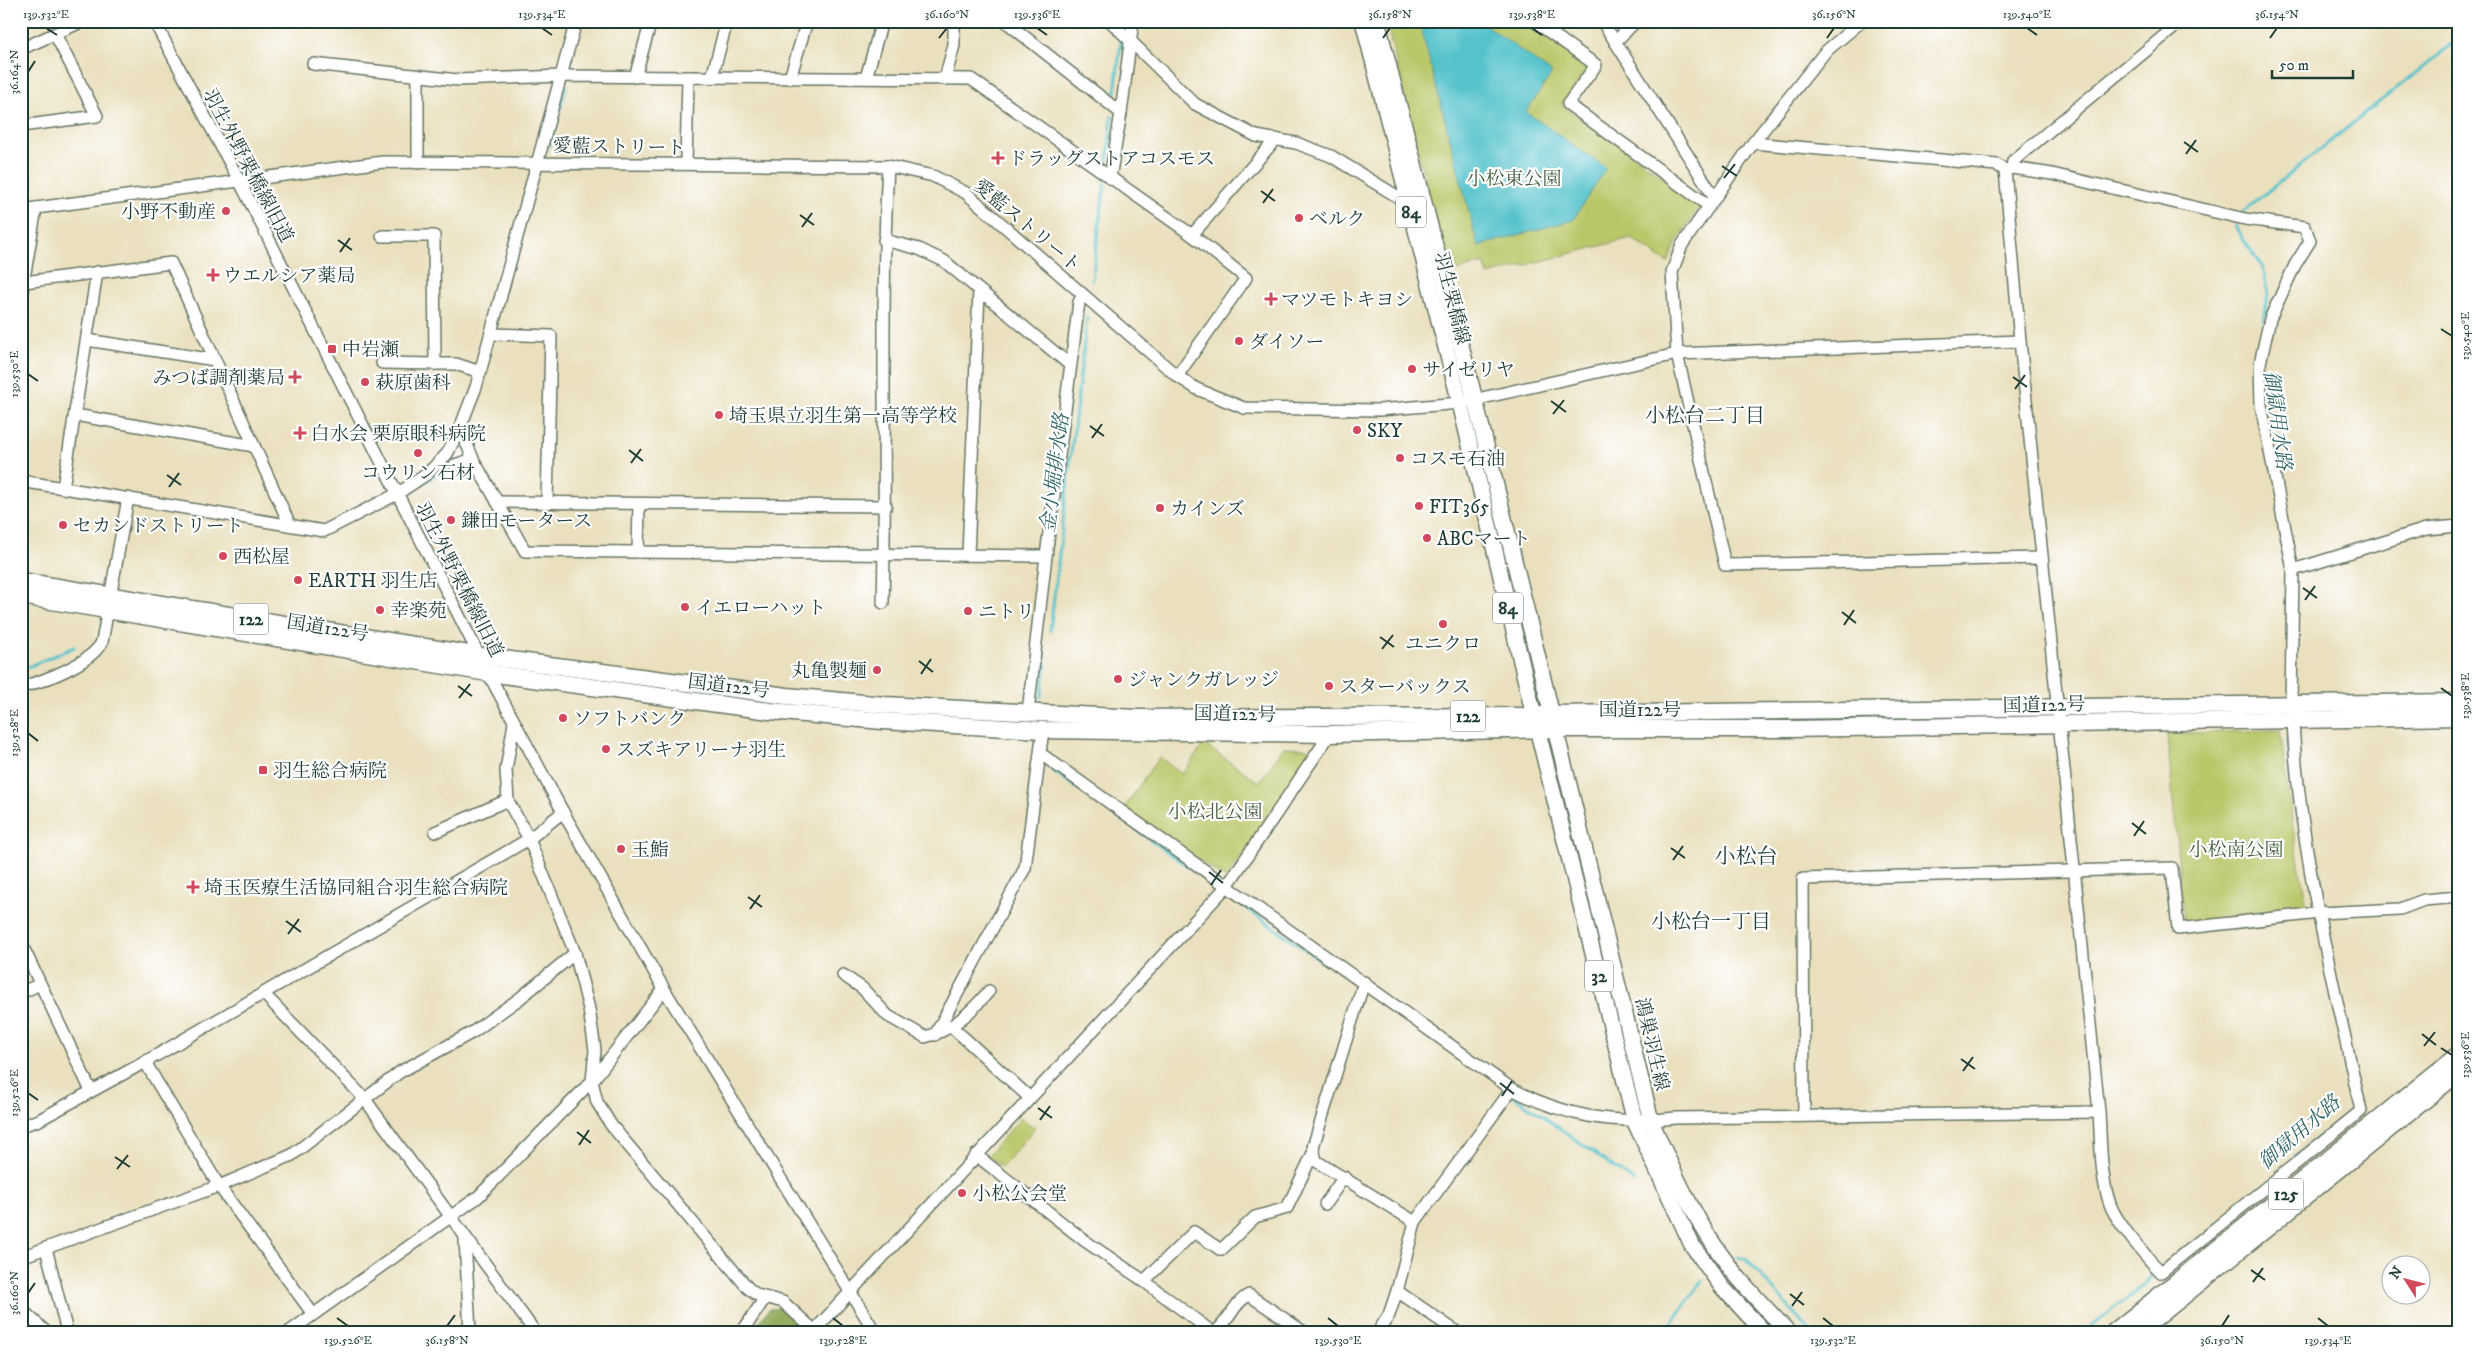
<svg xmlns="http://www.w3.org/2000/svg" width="2479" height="1353" font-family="'IM FELL DW Pica','Noto Serif JP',serif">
	<rect width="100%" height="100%" fill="#fff"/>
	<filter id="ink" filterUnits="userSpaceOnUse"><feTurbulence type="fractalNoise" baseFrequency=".02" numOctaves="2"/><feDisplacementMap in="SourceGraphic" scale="10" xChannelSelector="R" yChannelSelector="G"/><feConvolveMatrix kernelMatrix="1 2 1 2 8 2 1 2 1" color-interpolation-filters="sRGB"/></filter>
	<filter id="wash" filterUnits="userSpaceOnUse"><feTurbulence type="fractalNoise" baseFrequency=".0096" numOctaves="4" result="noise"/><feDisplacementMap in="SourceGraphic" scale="20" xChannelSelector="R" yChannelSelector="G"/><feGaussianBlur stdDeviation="1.12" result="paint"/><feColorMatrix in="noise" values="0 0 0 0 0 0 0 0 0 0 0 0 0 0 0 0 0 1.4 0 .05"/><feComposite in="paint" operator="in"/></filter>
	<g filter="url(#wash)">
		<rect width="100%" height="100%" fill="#eae0be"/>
		<g fill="#bac769" stroke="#6c824e">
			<polygon points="1386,21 1525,21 1588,67 1562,105 1702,204 1677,241 1668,263 1631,238 1488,275 1484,263 1448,273"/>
			<polygon points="2280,730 2295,842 2307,907 2184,923 2167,734"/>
			<polygon points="1204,744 1259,782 1284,747 1320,749 1226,879 1124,808 1159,757 1182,774"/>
			<polygon points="1021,1118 1035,1128 1002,1167 987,1156"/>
		</g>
		<polygon fill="#93ac5d" stroke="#597448" points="780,1308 793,1318 802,1332 781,1332 777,1328 772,1332 752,1332 769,1309"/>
		<polygon fill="#55c2cc" stroke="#3a8080" points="1419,21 1480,21 1552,73 1526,112 1606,168 1573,220 1478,246"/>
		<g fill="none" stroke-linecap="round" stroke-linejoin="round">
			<g stroke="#55c2cc" stroke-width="3">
				<polyline points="1115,92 1121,41"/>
				<polyline points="549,146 566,87"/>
				<polyline points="1108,160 1112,116"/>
				<polyline points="2242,212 2458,39"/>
				<polyline points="2236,225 2244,241 2262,265 2268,294 2264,321"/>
				<polyline points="1092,280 1105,182"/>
				<polyline points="411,491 439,473"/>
				<polyline points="2281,536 2286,568"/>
				<polyline points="1050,631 1087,318"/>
				<polyline points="21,670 74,647"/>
				<polyline points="1041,697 1046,664"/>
				<polyline points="2288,739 2290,758"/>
				<polyline points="1052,770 1220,889"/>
				<polyline points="1224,893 1322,961"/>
				<polyline points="1513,1095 1635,1182"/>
				<polyline points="2294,1158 2353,1110 2350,1086"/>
				<polyline points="1738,1257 1746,1259 1811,1332"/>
				<polyline points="1665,1332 1702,1281"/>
				<polyline points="2085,1332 2145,1284 2152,1275"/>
			</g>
		</g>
	</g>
	<g filter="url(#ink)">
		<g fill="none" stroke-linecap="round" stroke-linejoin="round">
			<g stroke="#667664" stroke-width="14">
				<g id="minor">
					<polyline points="154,21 239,180 488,673 563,812 664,989 875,1332"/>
					<polyline points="1005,21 1121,113 1110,178"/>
					<polyline points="1110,21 1195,104 1256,136 1296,143 1331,156 1408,203"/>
					<polyline points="1534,21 1596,65 1568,104 1709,206"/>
					<polyline points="1602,21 1715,198"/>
					<polyline points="1615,42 1636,21"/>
					<polyline points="21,49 83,21"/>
					<polyline points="313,64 458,80 561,76 688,77"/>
					<polyline points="635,77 651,21"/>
					<polyline points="712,77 727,21"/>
					<polyline points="790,78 807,21"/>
					<polyline points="866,78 882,21"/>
					<polyline points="945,79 954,45 954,21"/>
					<polyline points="1121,113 1133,21"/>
					<polyline points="21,126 97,116 55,34"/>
					<polyline points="1753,143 1825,52 1862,21"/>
					<polyline points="418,163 418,76"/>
					<polyline points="686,164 688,77 971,79 1192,235 1246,278 1177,376"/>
					<polyline points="2012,168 2013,161 2182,21"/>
					<polyline points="2005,170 2012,168 2052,174 2245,219 2305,227 2310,241 2295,265 2270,319 2260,363 2261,405 2293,570"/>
					<path d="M 21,210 L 383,162 L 888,166 L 933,176 L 966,193 L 1177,376 L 1197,389 L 1244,408 L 1379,410 L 1460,403 L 1677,354 L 2020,341 L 2099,1112 L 1676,1118 C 1615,1125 1566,1117 1512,1089 L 1041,754"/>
					<polyline points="1192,235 1276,139"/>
					<polyline points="884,240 919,249 944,261 1070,365"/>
					<polyline points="24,282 171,263 290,525"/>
					<polyline points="21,296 36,208"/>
					<polyline points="491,334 551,336 547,503"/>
					<polyline points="87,340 215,360"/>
					<polyline points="2020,341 2005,170 1997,165 1753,143 1682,245 1672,272 1677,354 1725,565 2042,558"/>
					<polyline points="382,363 435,364 434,236 382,236"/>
					<polyline points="435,364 456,364 480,372"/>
					<polyline points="75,415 254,446"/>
					<polyline points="460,428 473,459"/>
					<polyline points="455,465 473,459 525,551 1046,556"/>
					<polyline points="21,481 324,531 397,494 427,474 447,454 460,428 476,387 576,21"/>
					<polyline points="63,488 97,272"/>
					<polyline points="497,502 886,506"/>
					<polyline points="638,552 639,504"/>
					<polyline points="968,555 979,291"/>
					<path d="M 883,603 C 887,457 880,311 888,166"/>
					<path d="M 21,687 C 45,681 91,663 102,642 L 128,498"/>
					<polyline points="2291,705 2293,570 2426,529 2458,526"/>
					<polyline points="1028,712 1046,556 1079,302 1083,295"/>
					<polyline points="514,723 506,770 508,801 529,839 575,953 589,1009 595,1050 592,1081 597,1102 611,1125 748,1288 757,1295 783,1302 816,1332"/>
					<polyline points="435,832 508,800"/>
					<polyline points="21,943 91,1091"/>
					<path d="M 843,975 L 862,988 L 888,1016 L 925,1037 C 952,1031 972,1011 989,991"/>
					<polyline points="1364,982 1313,1147 1316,1161 1415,1222"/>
					<polyline points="21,993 40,984"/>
					<polyline points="263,993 364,1098 535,1332"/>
					<polyline points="951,1026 1030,1098"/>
					<polyline points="935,1035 1025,868 1043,730"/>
					<polyline points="145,1062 219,1186 313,1314"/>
					<path d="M 2099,1112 C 2101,1142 2100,1176 2110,1204 C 2116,1222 2147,1258 2161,1272 L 2361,1111 C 2334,983 2299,853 2293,721"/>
					<polyline points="1804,1116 1803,879 2172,868 2178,929 2319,913 2400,909 2424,900 2458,897"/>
					<polyline points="21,1126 39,1120 145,1062 529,839 563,812"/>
					<polyline points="976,1155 1085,1241 1144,1281 1212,1332"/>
					<polyline points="1325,1204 1344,1177"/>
					<polyline points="465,1239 470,1332"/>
					<polyline points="46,1248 67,1332"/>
					<polyline points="21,1257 219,1186 292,1155 400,1072 473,1032 519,999 575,953"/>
					<polyline points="1144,1281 1194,1232 1221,1250 1255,1217 1287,1208 1314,1151"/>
					<polyline points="1397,1291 1457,1332"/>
					<polyline points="21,1309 46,1332"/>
					<polyline points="815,1330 1227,886 1330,734"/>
					<polyline points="289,1332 478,1197 592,1081 664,989"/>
					<polyline points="742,1332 765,1298"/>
					<path d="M 1215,1332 C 1229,1322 1234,1302 1249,1295 L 1304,1332"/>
					<polyline points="1378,1332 1389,1315 1397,1291 1415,1222 1512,1089"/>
				</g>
			</g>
			<g stroke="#667664" stroke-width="18">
				<g id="major">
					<polyline points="1363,21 1460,403 1534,716 1635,1122 1692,1245 1722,1287 1764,1332"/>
					<path d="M 1377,21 L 1475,400 L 1651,1121 C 1673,1171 1695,1222 1729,1266 C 1747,1290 1768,1310 1788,1332"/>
				</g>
			</g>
			<g stroke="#667664" stroke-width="19">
				<g id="highway">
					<polyline points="21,581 481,656 787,696 885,705 1137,718 1534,716 1552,714 2458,702"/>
					<polyline points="21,596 488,673 770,711 883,721 1043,730 1330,734 1556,729 1790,729 2458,717"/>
					<polyline points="2114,1332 2458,1055"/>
					<polyline points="2139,1332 2458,1073"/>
				</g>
			</g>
			<use href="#minor" stroke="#fff" stroke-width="11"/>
			<use href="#major" stroke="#fff" stroke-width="15"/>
			<use href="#highway" stroke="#fff" stroke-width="16"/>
		</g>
	</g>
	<path fill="none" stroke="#1f3d34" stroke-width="2" d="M 46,28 L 57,35M 542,28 L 552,35M 1037,28 L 1047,35M 1532,28 L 1542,35M 2027,28 L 2037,35M 939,38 L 947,28M 1383,38 L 1390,28M 1827,38 L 1834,28M 2270,38 L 2277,28M 28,72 L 35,61M 2184,142 L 2198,152M 2186,154 L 2196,140M 1722,166 L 1737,176M 1724,178 L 1735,164M 1261,191 L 1275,201M 1263,203 L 1273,189M 800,215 L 814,225M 802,227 L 812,213M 338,240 L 352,250M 340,252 L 350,238M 2441,329 L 2452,336M 28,374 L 38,381M 2013,377 L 2027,387M 2015,389 L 2025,375M 1551,401 L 1566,412M 1553,414 L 1564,400M 1090,426 L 1104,436M 1092,438 L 1102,424M 629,450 L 643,461M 631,463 L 641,449M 167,475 L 181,485M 169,487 L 179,473M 2303,588 L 2317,598M 2305,600 L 2315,586M 1842,612 L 1856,623M 1844,625 L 1854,610M 1380,637 L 1394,647M 1382,649 L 1393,635M 919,661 L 933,672M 921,674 L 931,659M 458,686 L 472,696M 2441,688 L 2452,696M 459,698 L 470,684M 28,733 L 38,741M 2132,823 L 2146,834M 2134,836 L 2144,821M 1671,848 L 1685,858M 1673,860 L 1683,846M 1209,872 L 1223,883M 1211,885 L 1221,870M 748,897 L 762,907M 750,909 L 760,895M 286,921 L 301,932M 288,934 L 299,919M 2422,1034 L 2436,1045M 2424,1046 L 2435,1032M 2441,1048 L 2452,1055M 1961,1059 L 1975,1069M 1963,1071 L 1973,1057M 1500,1083 L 1514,1094M 28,1093 L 38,1100M 1502,1096 L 1512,1081M 1038,1108 L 1052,1118M 1040,1120 L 1050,1106M 577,1132 L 591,1143M 579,1145 L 589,1130M 115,1157 L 130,1167M 117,1169 L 128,1155M 2251,1270 L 2265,1280M 2253,1282 L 2263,1268M 28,1293 L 35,1283M 1790,1294 L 1804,1305M 1792,1306 L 1802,1292M 337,1318 L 348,1326M 833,1318 L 843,1326M 1328,1318 L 1338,1326M 1823,1318 L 1833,1326M 2318,1318 L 2328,1326M 447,1326 L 455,1315M 2222,1326 L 2229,1315"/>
	<g fill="#d1495b" stroke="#fff" stroke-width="2">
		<path d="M995.5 150.5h5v5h5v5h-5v5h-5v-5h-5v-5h5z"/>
		<circle cx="226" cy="211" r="5"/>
		<circle cx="1299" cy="218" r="5"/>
		<path d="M210.5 267.5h5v5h5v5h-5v5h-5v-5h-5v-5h5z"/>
		<path d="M1268.5 291.5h5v5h5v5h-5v5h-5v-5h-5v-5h5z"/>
		<circle cx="1239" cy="341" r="5"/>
		<rect x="327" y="344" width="10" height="10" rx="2.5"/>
		<circle cx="1412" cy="369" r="5"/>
		<path d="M292.5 369.5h5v5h5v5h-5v5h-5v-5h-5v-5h5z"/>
		<circle cx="365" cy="382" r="5"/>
		<circle cx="719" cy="415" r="5"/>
		<circle cx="1357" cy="430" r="5"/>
		<path d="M297.5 425.5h5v5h5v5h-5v5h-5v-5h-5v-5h5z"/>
		<circle cx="418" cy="453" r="5"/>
		<circle cx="1400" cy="458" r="5"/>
		<circle cx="1419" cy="506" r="5"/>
		<circle cx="1160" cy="508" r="5"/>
		<circle cx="451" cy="520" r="5"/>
		<circle cx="63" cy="525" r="5"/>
		<circle cx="1427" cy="538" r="5"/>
		<circle cx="223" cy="556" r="5"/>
		<circle cx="298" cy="580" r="5"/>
		<circle cx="685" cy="607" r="5"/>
		<circle cx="380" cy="610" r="5"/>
		<circle cx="968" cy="611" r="5"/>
		<circle cx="1443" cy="624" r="5"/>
		<circle cx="877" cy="670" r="5"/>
		<circle cx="1118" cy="679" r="5"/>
		<circle cx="1329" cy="686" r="5"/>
		<circle cx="563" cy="718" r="5"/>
		<circle cx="606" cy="749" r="5"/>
		<rect x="258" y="765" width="10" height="10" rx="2.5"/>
		<circle cx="621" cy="849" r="5"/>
		<path d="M190.5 879.5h5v5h5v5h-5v5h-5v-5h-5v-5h5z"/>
		<circle cx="962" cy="1193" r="5"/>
	</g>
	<g text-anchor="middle" stroke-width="4.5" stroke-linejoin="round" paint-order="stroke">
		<g fill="#fff" stroke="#627771" stroke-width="1">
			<rect x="1396" y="196.5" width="30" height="31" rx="4"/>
			<rect x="1493" y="592.5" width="30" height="31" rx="4"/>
			<rect x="233.5" y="603.5" width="35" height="31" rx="4"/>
			<rect x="1450.5" y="700.5" width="35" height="31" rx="4"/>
			<rect x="1585" y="960.5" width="28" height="31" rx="4"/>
			<rect x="2268.5" y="1178.5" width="35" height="31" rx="4"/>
		</g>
		<g font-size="18" font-weight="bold" fill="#1f3d34">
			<text x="1411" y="218">84</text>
			<text x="1508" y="614">84</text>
			<text x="251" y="625">122</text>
			<text x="1468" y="722">122</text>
			<text x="1599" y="982">32</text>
			<text x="2286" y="1200">125</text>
		</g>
		<g font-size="19" fill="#1f3d34" stroke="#fff">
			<text transform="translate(619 146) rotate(1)" y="7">愛藍ストリート</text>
			<text transform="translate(249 165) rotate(62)" y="7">羽生外野栗橋線旧道</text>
			<text transform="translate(1028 225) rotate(40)" y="7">愛藍ストリート</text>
			<text transform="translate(1453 298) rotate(76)" y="7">羽生栗橋線</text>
			<text transform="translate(460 579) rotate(63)" y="7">羽生外野栗橋線旧道</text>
			<text transform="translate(328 627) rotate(9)" y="7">国道122号</text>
			<text transform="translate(729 685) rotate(7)" y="7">国道122号</text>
			<text transform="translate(2044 704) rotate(-1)" y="7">国道122号</text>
			<text x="1640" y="716">国道122号</text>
			<text transform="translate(1235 713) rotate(1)" y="7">国道122号</text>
			<text transform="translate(1653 1044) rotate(77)" y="7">鴻巣羽生線</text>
		</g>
		<g font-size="19" fill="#1f3d34" stroke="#fff" text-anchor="start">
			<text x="1008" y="165">ドラッグストアコスモス</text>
			<text x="216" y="218" text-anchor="end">小野不動産</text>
			<text x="1309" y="225">ベルク</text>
			<text x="223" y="282">ウエルシア薬局</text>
			<text x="1281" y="306">マツモトキヨシ</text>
			<text x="1249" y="348">ダイソー</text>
			<text x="342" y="356">中岩瀬</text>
			<text x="1422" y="376">サイゼリヤ</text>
			<text x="285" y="384" text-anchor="end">みつば調剤薬局</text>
			<text x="375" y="389">萩原歯科</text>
			<text x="729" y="422">埼玉県立羽生第一高等学校</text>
			<text x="1367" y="437">SKY</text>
			<text x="311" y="440">白水会 栗原眼科病院</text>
			<text x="1410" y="465">コスモ石油</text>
			<text x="418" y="479" text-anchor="middle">コウリン石材</text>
			<text x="1429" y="513">FIT365</text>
			<text x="1170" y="515">カインズ</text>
			<text x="461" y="527">鎌田モータース</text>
			<text x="73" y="532">セカンドストリート</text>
			<text x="1437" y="545">ABCマート</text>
			<text x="233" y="563">西松屋</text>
			<text x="308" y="587">EARTH 羽生店</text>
			<text x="695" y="614">イエローハット</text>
			<text x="390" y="617">幸楽苑</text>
			<text x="978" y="618">ニトリ</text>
			<text x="1443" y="650" text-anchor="middle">ユニクロ</text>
			<text x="867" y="677" text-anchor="end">丸亀製麺</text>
			<text x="1128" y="686">ジャンクガレッジ</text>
			<text x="1339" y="693">スターバックス</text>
			<text x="573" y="725">ソフトバンク</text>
			<text x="616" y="756">スズキアリーナ羽生</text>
			<text x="273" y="777">羽生総合病院</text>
			<text x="631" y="856">玉鮨</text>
			<text x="204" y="894">埼玉医療生活協同組合羽生総合病院</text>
			<text x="972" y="1200">小松公会堂</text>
		</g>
		<g font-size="19" fill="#466041" stroke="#fff">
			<text x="1514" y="185">小松東公園</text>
			<text x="1215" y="818">小松北公園</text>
			<text x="2236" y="856">小松南公園</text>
		</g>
		<g font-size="20" fill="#1f3d34" stroke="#fff">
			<text x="1705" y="422">小松台二丁目</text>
			<text x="1711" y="928">小松台一丁目</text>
		</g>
		<g font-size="20" font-style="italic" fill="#2f6562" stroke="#fff">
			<text transform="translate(2278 420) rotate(82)" y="7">御獄用水路</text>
			<text transform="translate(1054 473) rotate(-83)" y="7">金小堀排水路</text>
			<text transform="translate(2299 1132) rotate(-41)" y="7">御獄用水路</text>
		</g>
		<g font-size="21" fill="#1f3d34" stroke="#fff">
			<text x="1746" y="863">小松台</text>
		</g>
	</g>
	<rect width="2479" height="1353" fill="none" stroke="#fff" stroke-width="55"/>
	<g transform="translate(2406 1280) rotate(306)"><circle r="24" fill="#ffffff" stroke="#a5b1ae"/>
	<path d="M0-4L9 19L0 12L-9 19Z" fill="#d1495b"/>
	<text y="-8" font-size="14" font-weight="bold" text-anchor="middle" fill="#1f3d34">N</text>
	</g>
	<path d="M2272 70v8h81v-8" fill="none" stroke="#1f3d34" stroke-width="2.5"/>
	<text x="2279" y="70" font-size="15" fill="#1f3d34" stroke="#ffffff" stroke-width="4" paint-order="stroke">50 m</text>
	<rect x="28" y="28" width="2424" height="1298" fill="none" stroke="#1f3d34" stroke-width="2"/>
	<g font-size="12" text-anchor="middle" fill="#1f3d34">
		<text x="46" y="18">139.532°E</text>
		<text x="542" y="18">139.534°E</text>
		<text x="947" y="18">36.160°N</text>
		<text x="1037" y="18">139.536°E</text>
		<text x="1390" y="18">36.158°N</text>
		<text x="1532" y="18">139.538°E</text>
		<text x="1834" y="18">36.156°N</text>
		<text x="2027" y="18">139.540°E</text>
		<text x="2277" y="18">36.154°N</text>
		<text transform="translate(14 72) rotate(-90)" y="4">36.164°N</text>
		<text transform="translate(2465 336) rotate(-90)" y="4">139.540°E</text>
		<text transform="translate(14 374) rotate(-90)" y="4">139.530°E</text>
		<text transform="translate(2465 696) rotate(-90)" y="4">139.538°E</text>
		<text transform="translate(14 733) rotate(-90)" y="4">139.528°E</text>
		<text transform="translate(2465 1055) rotate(-90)" y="4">139.536°E</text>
		<text transform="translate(14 1093) rotate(-90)" y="4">139.526°E</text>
		<text transform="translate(14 1293) rotate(-90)" y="4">36.160°N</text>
		<text x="348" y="1344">139.526°E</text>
		<text x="447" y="1344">36.158°N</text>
		<text x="843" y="1344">139.528°E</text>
		<text x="1338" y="1344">139.530°E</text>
		<text x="1833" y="1344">139.532°E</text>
		<text x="2222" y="1344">36.150°N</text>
		<text x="2328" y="1344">139.534°E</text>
	</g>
</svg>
